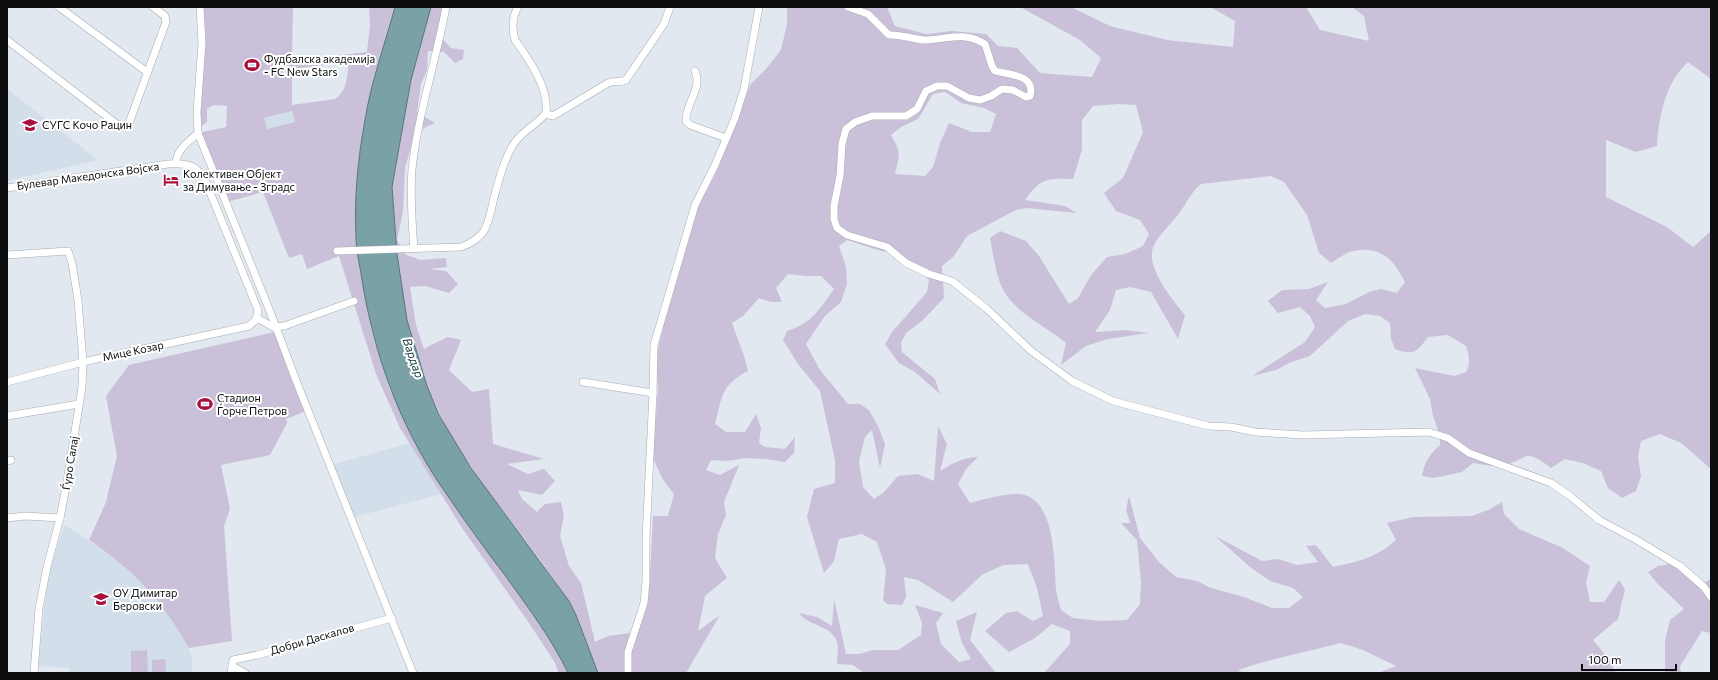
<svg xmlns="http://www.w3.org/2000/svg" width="1718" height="680" font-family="Commissioner,sans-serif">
	<rect width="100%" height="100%" fill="#e2e8ef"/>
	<g fill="#d3deeb">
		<polygon points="7,89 98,160 7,181"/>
		<polygon points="292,111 295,122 267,129 264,118"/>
		<polygon points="410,443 441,494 351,518 331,465"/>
		<polygon points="65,525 109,554 129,569 155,596 172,618 189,648 192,659 192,673 69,673 69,668 38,666 45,601 48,580 54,556"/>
	</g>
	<g fill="#cac0da" fill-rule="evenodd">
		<path d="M 200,7 L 293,7 L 292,61 L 367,52 L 370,25 L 369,7 L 395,7 L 367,109 L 360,153 L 357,181 L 356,239 L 371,329 L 390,390 L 440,484 L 551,640 L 568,673 L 559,673 L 554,661 L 529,623 L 462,528 L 400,428 L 376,374 L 339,256 L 307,269 L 302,254 L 289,258 L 263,192 L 227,202 L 198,133 L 226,127 L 227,106 L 213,105 L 207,109 L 207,122 L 197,130 ZM 348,62 C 348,75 347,91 335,99 L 292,105 L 292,69 ZM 292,111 L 295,122 L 267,129 L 264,118 Z"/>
		<path d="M 431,7 L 451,7 L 443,24 L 440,36 L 451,48 L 464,50 L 463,59 L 455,63 L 444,52 L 428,51 L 427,70 L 421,84 L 417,112 L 435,123 L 424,128 L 412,143 L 405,168 L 403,212 L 397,240 L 406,255 L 421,260 L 446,258 L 447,267 L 429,269 L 446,271 L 458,284 L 449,293 L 425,286 L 410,287 L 416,325 L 424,349 L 433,344 L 448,337 L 461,340 L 449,370 L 472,392 L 489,389 L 493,444 L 544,459 L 507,464 L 528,474 L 544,469 L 555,481 L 542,495 L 518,490 L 522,499 L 537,512 L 545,504 L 561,502 L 564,515 L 560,536 L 569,566 L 581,583 L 595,642 L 608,636 L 638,632 L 647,597 L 650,572 L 653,516 L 668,516 L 674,494 L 663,480 L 653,458 L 658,389 L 656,358 L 665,319 L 697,209 L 717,171 L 750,85 L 766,69 L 781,50 L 787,24 L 787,7 L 887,7 L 895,26 L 926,34 L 952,31 L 986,34 L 998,46 L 1017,48 L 1040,73 L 1092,77 L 1101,58 L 1080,40 L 1022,8 L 990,7 L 1071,7 L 1110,26 L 1167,40 L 1233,47 L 1235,21 L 1210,7 L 1306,7 L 1320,30 L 1369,41 L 1364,16 L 1352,7 L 1711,7 L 1711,79 L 1688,62 C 1665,83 1659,116 1657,146 L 1636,152 L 1606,140 L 1606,197 L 1667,227 L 1693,247 L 1711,231 L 1711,469 L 1681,443 L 1660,434 L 1641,441 L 1638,457 L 1641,476 L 1636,491 L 1622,498 L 1608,488 L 1601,471 L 1583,463 L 1565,459 L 1551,468 C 1522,446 1529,460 1501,466 C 1493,467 1481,464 1473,463 L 1462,472 L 1434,478 L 1422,476 C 1424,462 1430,454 1440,445 L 1440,436 L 1433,416 L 1430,399 L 1415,368 L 1454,376 L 1466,372 C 1471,363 1469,356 1466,346 L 1448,335 L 1428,337 C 1417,352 1414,356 1395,349 L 1391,339 L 1390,323 L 1380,316 L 1365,314 L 1348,321 L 1310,356 L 1289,363 L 1276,370 L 1252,376 L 1305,342 L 1315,327 L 1310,316 L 1300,307 L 1278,313 L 1268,301 L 1282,290 L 1309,289 L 1328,282 L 1316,300 L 1325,308 L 1346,304 L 1369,292 L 1381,289 L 1397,293 L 1405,282 C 1394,260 1381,245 1353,251 C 1346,252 1338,259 1331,263 L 1319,253 L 1307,215 L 1284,182 L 1271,176 L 1201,184 C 1190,193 1186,205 1177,216 C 1170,225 1159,235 1154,245 C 1144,266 1172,299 1185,315 L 1178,339 L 1151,292 L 1130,287 L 1116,290 L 1110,310 L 1095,332 L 1125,330 L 1149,333 L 1108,339 L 1086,346 L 1061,365 L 1066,343 C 1048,328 1026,318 1010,300 C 996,284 994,258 990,238 L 1000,231 L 1026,241 L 1039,256 L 1069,304 L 1078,298 L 1091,275 L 1107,257 L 1125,254 L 1143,246 L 1149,234 L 1140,220 L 1116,211 L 1104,193 L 1123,178 L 1143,132 L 1136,105 L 1119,104 L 1093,106 L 1082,120 L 1082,150 L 1073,179 C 1047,178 1041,178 1025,200 L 1065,206 L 1077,213 L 1026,208 L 1016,210 L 967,236 L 954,256 L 942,266 L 944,298 L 922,321 L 907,332 L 901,342 L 902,352 L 935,379 L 940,394 L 915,372 L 899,363 L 885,344 L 892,332 L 927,292 L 929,280 L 899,253 L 881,251 L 847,240 L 839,246 L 846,267 L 847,284 L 841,302 L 825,316 L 806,344 L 820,370 L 848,404 L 860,404 L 869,410 L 878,426 L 885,444 L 880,468 L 872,430 L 865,437 L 859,461 L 863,487 L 874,499 L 884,492 L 898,476 L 917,474 L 934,481 L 938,426 L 947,444 L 940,471 C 953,463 962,458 978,457 L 966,469 L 958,484 L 970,503 C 982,500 1013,491 1025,495 C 1056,505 1054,563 1056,589 C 1057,596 1059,603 1061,610 L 1073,618 L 1100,621 L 1127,620 L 1140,604 L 1141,583 L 1137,540 L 1121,523 L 1130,523 L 1126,510 L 1129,496 L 1140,538 L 1159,562 L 1176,577 L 1197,581 L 1211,588 L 1244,597 L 1272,608 L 1289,608 L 1303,597 L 1293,588 L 1270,581 L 1250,567 L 1215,536 L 1262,561 L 1278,559 L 1297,565 L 1318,562 L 1306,546 L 1316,545 L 1333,567 C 1358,562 1377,557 1396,540 L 1387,523 L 1413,517 L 1472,516 L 1488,510 L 1502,502 L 1504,514 L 1519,529 L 1563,548 L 1590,566 L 1586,582 L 1590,602 L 1604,602 L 1619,580 L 1625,589 L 1618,619 L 1593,640 L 1608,658 L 1616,673 L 1378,673 L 1396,666 L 1363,650 L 1341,643 L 1263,662 L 1238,670 L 1244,673 L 1044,673 L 1070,644 L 1070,631 L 1052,624 L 1035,638 L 1009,652 L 985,631 L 1006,613 L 1017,611 L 1033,621 L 1043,616 L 1037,588 L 1028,564 L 1004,565 L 983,574 L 953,602 L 918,580 L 904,577 L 906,597 L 902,605 L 887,604 L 883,600 L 886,569 L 877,542 L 862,534 L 839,539 L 834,561 L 824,573 L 807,517 L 814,489 L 835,483 L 835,460 L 820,391 L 798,364 L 783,340 L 787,331 C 812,323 819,310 834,289 L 821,276 L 806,276 L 788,274 L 776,288 L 782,302 L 771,302 L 759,298 L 743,316 L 732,323 L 744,356 L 748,371 C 721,385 722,397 715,424 L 726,432 L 745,432 L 756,414 L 761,428 L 759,443 L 765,447 L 785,449 L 795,437 L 794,453 L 785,462 L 765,459 L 746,458 L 727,461 L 711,460 L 706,470 L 720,475 L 739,465 L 724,502 L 726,515 L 718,534 L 715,558 L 727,578 L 705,596 L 698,631 L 720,615 L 686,673 L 598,673 L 576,615 L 569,601 L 541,561 L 483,485 L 446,428 L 427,386 L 407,320 L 397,254 L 392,187 L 411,80 ZM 945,92 L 961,103 L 984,108 L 996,114 L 990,132 L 972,132 L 949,123 L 940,143 L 933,167 L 925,176 L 895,174 C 900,154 901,152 891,135 L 901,127 L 918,119 L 933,94 Z"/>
		<path d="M 275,332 L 306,411 L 286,419 L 287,423 L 270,455 L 221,465 L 230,509 L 224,526 L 232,641 L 189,648 C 160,598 137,573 89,540 L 106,502 L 117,456 L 106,396 L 129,365 Z"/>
		<polygon points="1670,564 1704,583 1711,579 1711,576 1711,633 1702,631 1680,666 1681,673 1665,673 1665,641 1670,620 1684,609 1657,583 1648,572 1658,566"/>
		<path d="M 834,599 L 846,654 L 859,654 L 873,650 L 898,650 L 921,635 L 922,623 L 915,605 L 943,613 L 936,623 L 941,644 L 959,662 L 971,659 L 962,643 L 956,621 L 977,612 L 970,640 L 996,673 L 864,673 L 853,665 L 837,664 C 837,658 839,648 837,642 C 832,625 809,627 799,613 L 817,617 L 832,626 Z"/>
		<polygon points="147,650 148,673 131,673 131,651"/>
		<polygon points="165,659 166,673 152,673 152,660"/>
	</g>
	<path fill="#79a1a6" stroke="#587579" d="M 395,7 L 431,7 L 411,80 L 392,187 L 397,254 L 407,320 L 427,386 L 439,415 L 471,468 L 569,601 L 576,615 L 598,673 L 568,673 C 552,639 529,609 507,578 C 484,548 462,517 441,486 C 399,424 374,354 362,280 C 360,265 356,251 356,236 C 354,198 358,158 365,120 C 371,82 385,44 395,7 Z"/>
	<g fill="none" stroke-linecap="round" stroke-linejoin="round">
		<g stroke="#a6abb2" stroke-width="8">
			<g id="minor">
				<polyline points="59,7 147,72"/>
				<polyline points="200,7 202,43 197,112 198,133 271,314 297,383 413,673"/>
				<path d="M 848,7 L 868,14 L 889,35 C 902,34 914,40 926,40 C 950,39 962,31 985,44 L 992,66 L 995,71 C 1009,75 1036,74 1030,96 L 1026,97 L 1013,90 L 1002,89 L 991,96 L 980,100 L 969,98 L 947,86 L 937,86 L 926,91 L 917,109 L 906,116 L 872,116 L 855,122 L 846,129 L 842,144 L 840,176 L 834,206 L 834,219 L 837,228 L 847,235 L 887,247 L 906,263 L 929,274 L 952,281 L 987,309 L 1030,350 L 1072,381 L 1113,401 L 1208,426 L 1231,427 L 1255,432 L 1303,435 L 1429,432 L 1448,438 L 1469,453 L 1551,483 L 1570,496 L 1599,520 L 1635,539 L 1680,566 L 1704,587 L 1711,597"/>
				<polyline points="7,40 118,125 124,127 129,123 166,22 165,16 153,7"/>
				<path d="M 695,71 C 703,88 685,104 686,121 L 690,125 L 726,138"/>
				<path d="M 546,113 L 549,115 L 553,116 L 608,83 C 615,80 620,83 626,80 L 664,24 L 670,7"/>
				<path d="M 176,163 C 177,149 188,142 198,133"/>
				<path d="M 7,188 L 168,164 C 185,163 196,164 205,180 L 258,310 L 256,320 L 249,326 L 83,362 L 7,382"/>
				<path d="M 414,249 C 412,223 410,195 412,169 C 418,114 436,61 446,7"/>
				<path d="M 337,251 L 461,247 C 470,244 481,237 485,229 C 489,221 491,211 493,202 C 498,183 503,162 513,145 C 521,131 537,125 546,113 C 549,87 529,60 515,40 C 512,30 512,17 518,7"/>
				<polyline points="7,255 68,251 72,263 78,300 83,362 82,387 67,482 60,518 47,567 39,608 34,673"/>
				<polyline points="257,318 273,327 284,326 354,301"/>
				<polyline points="583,382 653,393"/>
				<polyline points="7,416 79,404"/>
				<polyline points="7,461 11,460"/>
				<polyline points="7,518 25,516 60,518"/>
				<polyline points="232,666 245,673"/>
				<polyline points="231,673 233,660 257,655 392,618"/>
				<polyline points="628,673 628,652 644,603 646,581 646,538 653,393 654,345 695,205 715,165 735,118 744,89 759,7"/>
			</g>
		</g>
		<use href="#minor" stroke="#fff" stroke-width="7"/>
	</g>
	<defs>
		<g id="stadium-bare" transform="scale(1.2)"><path d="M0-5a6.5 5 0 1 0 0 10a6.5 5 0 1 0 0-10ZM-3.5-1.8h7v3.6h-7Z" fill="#a8113b" stroke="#fff" stroke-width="2.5" paint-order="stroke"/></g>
		<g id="school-bare" transform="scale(1.2)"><path d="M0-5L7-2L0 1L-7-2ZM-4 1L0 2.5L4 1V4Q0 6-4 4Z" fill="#a8113b" stroke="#fff" stroke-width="2.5" paint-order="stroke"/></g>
		<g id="hotel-bare" transform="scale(1.2)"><path d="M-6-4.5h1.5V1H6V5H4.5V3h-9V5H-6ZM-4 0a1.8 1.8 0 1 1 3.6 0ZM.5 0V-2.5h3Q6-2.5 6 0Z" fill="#a8113b" stroke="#fff" stroke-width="2.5" paint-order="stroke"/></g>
	</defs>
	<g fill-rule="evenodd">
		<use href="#stadium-bare" x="252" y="65"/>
		<use href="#school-bare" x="30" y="125"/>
		<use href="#hotel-bare" x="171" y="180"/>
		<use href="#stadium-bare" x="205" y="404"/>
		<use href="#school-bare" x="101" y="599"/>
	</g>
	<g text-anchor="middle" stroke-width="4" stroke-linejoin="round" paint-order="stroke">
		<g font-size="11" fill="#0b0d0f" stroke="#fff" text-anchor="start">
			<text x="264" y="63">Фудбалска академија<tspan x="264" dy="13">- FC New Stars</tspan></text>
			<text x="42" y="129">СУГС Кочо Рацин</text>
			<text x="183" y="178">Колективен Објект<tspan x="183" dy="13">за Димување - Зградс</tspan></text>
			<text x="217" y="402">Стадион<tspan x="217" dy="13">Ѓорче Петров</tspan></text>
			<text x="113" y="597">ОУ Димитар<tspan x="113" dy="13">Беровски</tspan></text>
		</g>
		<g font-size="11" fill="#0b0d0f" stroke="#fff">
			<text transform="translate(88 176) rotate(-8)" y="4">Булевар Македонска Војска</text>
			<text transform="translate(133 351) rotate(-12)" y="4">Мице Козар</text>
			<text transform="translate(70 463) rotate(-81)" y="4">Ѓуро Салај</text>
			<text transform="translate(312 639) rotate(-16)" y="4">Добри Даскалов</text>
		</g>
		<g font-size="12" font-style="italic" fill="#0f373b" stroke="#fff">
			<text transform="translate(413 358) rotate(71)" y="4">Вардар</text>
		</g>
	</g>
	<rect width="1718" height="680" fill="none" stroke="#0b0d0f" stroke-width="16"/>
	<path d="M1582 664v6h94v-6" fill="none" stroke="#0b0d0f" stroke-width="2"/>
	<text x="1588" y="664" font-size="12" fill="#0b0d0f" stroke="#ffffff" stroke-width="3" paint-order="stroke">100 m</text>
</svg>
